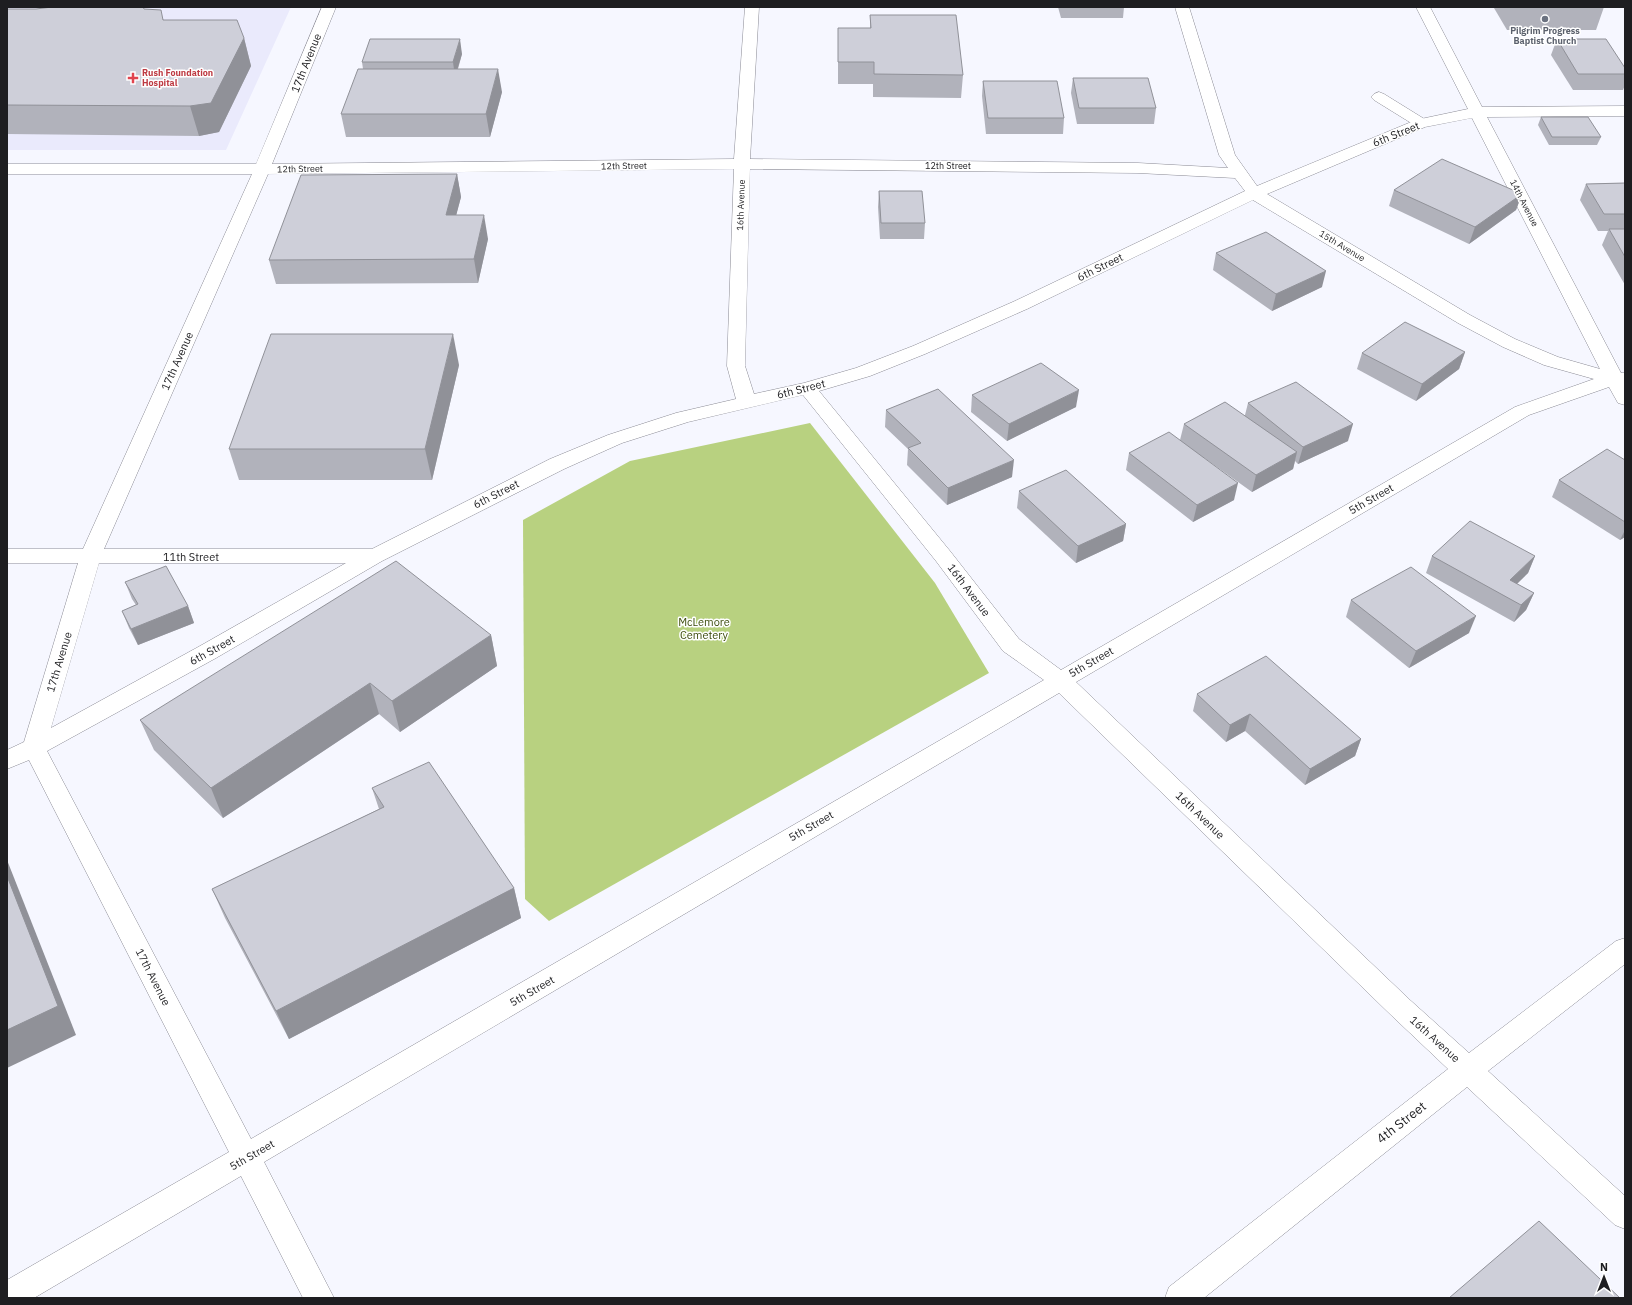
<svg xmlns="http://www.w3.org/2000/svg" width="1632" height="1305" font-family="'IBM Plex Sans',sans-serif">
	<rect width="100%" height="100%" fill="#f6f7ff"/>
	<polygon fill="#eaeafc" points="7,7 291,7 226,150 7,150"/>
	<polygon fill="#b8d180" points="810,423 935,583 989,673 549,921 525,899 523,520 630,461"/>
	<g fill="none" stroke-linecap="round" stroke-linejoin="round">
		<g stroke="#8b8b95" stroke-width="1">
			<polygon id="service" points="1379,92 1384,94 1426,120 1429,123 1426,126 1421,128 1416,126 1374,100 1371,97 1374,94"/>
		</g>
		<g stroke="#8b8b95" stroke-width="1">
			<path id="minor" d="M 322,7 L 336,7 L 272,164 L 734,159 L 745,7 L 759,7 L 750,159 L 1138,163 L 1228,168 L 1219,155 L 1175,7 L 1189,7 L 1235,155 L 1257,186 L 1416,120 L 1468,109 L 1416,7 L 1430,7 L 1482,107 L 1625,106 L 1625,116 L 1487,117 L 1621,373 L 1625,373 L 1625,405 L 1618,403 L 1609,387 L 1529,415 L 1076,682 L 1410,1000 L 1469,1053 L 1616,941 L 1625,938 L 1625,964 L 1488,1071 L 1625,1196 L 1625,1229 L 1615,1225 L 1467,1087 L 1204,1298 L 1165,1298 L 1169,1287 L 1448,1069 L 1392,1016 L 1059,693 L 264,1162 L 334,1298 L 303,1298 L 241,1176 L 34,1298 L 7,1298 L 7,1280 L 229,1152 L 29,760 L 7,769 L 7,750 L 24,742 L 78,563 L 7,563 L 7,549 L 83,549 L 252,174 L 7,174 L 7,164 L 256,164 ZM 1472,118 L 1600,369 L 1558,357 L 1515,339 L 1470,315 L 1267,194 L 1425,127 ZM 734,169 L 727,366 L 736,399 L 676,413 L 608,435 L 550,459 L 372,549 L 104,549 L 268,174 ZM 750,169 L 1138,173 L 1235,178 L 1245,191 L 1015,301 L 913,346 L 856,368 L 804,383 L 754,394 L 745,366 ZM 1253,200 L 1458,323 L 1503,347 L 1544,365 L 1594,379 L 1515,407 L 1061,670 L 1019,639 L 950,551 L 819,391 L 870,376 L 925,354 L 1027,309 ZM 803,395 L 936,561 L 1003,651 L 1044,680 L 251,1139 L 47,751 L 216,658 L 382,561 L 564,469 L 622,443 L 688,422 ZM 99,563 L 346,563 L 200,646 L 51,728 Z"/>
		</g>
		<use href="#service" fill="#fff" fill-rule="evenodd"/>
		<use href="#minor" fill="#fff" fill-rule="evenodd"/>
	</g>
	<g fill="#b1b2bb">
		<polygon points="1058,7 1124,7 1123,18 1061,18"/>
		<polygon points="1494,7 1604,7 1596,30 1507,30 1494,8"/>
		<polygon points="7,9 144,9 164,20 244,38 251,66 219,132 199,136 7,134"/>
		<polygon points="870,15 963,75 961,98 873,97 873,84 838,84 838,28 870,28"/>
		<polygon points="1557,39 1625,68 1625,85 1623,90 1573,90 1551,55"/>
		<polygon points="462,54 458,69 502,92 490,137 346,137 341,114 363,69 362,62"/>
		<polygon points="1073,78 1156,108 1154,124 1077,124 1071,93"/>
		<polygon points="983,81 1064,118 1063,134 986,134 982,96"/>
		<polygon points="1541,117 1601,137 1597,145 1549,145 1538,125"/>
		<polygon points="457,174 461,197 456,215 488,239 478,283 276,284 269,260"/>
		<polygon points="1625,183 1625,285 1602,245 1608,231 1598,231 1580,200 1586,184"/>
		<polygon points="1394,190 1522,194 1516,210 1469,244 1389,206"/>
		<polygon points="879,191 925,223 924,239 880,239 878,207"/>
		<polygon points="1216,253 1322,287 1272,311 1213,270"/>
		<polygon points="1465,352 1459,369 1416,401 1357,369 1362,353"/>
		<polygon points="459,365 432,480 239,480 229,449"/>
		<polygon points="972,395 1076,407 1007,441 971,412"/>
		<polygon points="1248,403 1348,441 1298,464 1295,461 1293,469 1252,492 1203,457 1234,500 1193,522 1126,470 1129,453 1180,440 1184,424 1245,415"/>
		<polygon points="886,410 1012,477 947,505 907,465 908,449 885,427"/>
		<polygon points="1625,460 1625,537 1620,540 1552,497 1559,480"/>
		<polygon points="1019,491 1126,524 1123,541 1076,563 1017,508"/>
		<polygon points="1432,556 1535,556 1528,573 1517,584 1534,593 1526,610 1514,622 1426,573"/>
		<polygon points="125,582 188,606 194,623 138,645 129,628 122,611 136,605 132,599"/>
		<polygon points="1351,600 1469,633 1409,668 1346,617"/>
		<polygon points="491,635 497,666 400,732 379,714 223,818 154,750 140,720"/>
		<polygon points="1197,694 1361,739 1355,756 1305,785 1245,731 1226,742 1193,711"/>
		<polygon points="372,788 514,888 521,918 289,1039 225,918 212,889 379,809"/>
	</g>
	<g fill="#909198">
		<polygon points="244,38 251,66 219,132 199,136 190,106"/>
		<polygon points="460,39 462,54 455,77 453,62"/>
		<polygon points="498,69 502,92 490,137 486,114"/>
		<polygon points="457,174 461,197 450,239 446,215"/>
		<polygon points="1522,194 1516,210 1469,244 1475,227"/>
		<polygon points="484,215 488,239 478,283 474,259"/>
		<polygon points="1326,271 1322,287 1272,311 1276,294"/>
		<polygon points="453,334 459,365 432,480 425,449"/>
		<polygon points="1465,352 1459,369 1416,401 1422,384"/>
		<polygon points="1079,390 1076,407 1007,441 1009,424"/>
		<polygon points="1353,424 1348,441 1298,464 1303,447"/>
		<polygon points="1297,452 1293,469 1252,492 1256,475"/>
		<polygon points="1014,460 1012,477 947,505 948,488"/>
		<polygon points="1238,483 1234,500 1193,522 1197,505"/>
		<polygon points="1126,524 1123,541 1076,563 1078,546"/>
		<polygon points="1625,530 1625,537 1620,540"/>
		<polygon points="1535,556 1528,573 1504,596 1510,580"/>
		<polygon points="1534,593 1526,610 1514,622 1521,605"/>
		<polygon points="188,606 194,623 138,645 131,629"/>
		<polygon points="1476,616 1469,633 1409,668 1416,651"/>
		<polygon points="491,635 497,666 400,732 392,701"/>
		<polygon points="370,683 379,714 223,818 211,788"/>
		<polygon points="1250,714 1245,731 1226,742 1230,725"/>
		<polygon points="1361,739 1355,756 1305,785 1310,769"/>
		<polygon points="7,860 76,1035 7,1068"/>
		<polygon points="514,888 521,918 289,1039 276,1011"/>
	</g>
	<g fill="#cecfd9" stroke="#909198">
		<polygon points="52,7 143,7 144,9 161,10 163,20 237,20 244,38 211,103 190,106 7,105 7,9 36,9"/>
		<polygon points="870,15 956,15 963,75 874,74 874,62 838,62 838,28 871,28"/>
		<polygon points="370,39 460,39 453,62 362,62"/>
		<polygon points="1557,39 1606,39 1625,68 1625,74 1578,74"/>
		<polygon points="358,69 498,69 486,114 341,114"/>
		<polygon points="1073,78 1148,78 1156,108 1079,108"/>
		<polygon points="983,81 1057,81 1064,118 988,118"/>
		<polygon points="1541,117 1588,117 1601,137 1552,137"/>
		<polygon points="1442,159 1522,194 1475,227 1394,190"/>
		<polygon points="457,174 446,215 484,215 474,259 269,260 301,175"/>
		<polygon points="1625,183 1625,214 1604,214 1586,184"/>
		<polygon points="879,191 922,191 925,223 881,223"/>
		<polygon points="1609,229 1625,229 1625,257"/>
		<polygon points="1266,232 1326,271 1276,294 1216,253"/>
		<polygon points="1405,322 1465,352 1422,384 1362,353"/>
		<polygon points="271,334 453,334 425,449 229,449"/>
		<polygon points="1041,363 1079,390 1009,424 972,395"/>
		<polygon points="1296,382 1353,424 1303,447 1248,403"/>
		<polygon points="938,389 1014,460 948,488 908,448 921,443 886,410"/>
		<polygon points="1225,402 1297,452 1256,475 1184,424"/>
		<polygon points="1169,432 1238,483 1197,505 1129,453"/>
		<polygon points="1607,449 1625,460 1625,522 1559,480"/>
		<polygon points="1066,470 1126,524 1078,546 1019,491"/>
		<polygon points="1470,521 1535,556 1510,580 1534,593 1521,605 1432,556"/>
		<polygon points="396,561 491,635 392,701 370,683 211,788 140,720"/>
		<polygon points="166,566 188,606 131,629 122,611 138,604 125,582"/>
		<polygon points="1411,567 1476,616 1416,651 1351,600"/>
		<polygon points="1266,656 1361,739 1310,769 1250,714 1230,725 1197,694"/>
		<polygon points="429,762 514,888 276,1011 212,889 384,807 372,788"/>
		<polygon points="7,876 58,1006 7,1030"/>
		<polygon points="1539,1221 1620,1298 1449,1298"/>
	</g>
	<circle fill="#6b7280" stroke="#fff" stroke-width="1.5" cx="1545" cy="19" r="4"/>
	<path fill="#e0444e" stroke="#fff" stroke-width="1.5" d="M131 72h4v4h4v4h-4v4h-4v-4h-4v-4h4z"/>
	<g text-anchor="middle" stroke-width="3" stroke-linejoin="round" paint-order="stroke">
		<g font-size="9" font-weight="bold" fill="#5b616d" stroke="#fff">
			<text x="1545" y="34">Pilgrim Progress<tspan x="1545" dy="10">Baptist Church</tspan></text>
		</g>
		<g font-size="9" font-weight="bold" fill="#be3a42" stroke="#fff" text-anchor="start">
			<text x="142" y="76">Rush Foundation<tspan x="142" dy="10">Hospital</tspan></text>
		</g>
		<g font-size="9" fill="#1e1e21" stroke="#fff">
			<text transform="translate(624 166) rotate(-1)" y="3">12th Street</text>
			<text x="948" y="169">12th Street</text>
			<text transform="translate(300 169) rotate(-1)" y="3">12th Street</text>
			<text transform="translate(1524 203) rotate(63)" y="3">14th Avenue</text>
			<text transform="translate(741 205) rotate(-88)" y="3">16th Avenue</text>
			<text transform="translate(1342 246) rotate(31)" y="3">15th Avenue</text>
		</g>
		<g font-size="11" fill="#1e1e21" stroke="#fff">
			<text transform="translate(306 63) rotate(-68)" y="4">17th Avenue</text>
			<text transform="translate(1396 134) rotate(-22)" y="4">6th Street</text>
			<text transform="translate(1100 267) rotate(-26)" y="4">6th Street</text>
			<text transform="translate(177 361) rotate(-66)" y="4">17th Avenue</text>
			<text transform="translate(801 389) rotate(-14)" y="4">6th Street</text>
			<text transform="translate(496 494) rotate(-27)" y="4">6th Street</text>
			<text transform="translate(1371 499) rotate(-30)" y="4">5th Street</text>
			<text x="191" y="561">11th Street</text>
			<text transform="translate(969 590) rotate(53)" y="4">16th Avenue</text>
			<text transform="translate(212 650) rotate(-29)" y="4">6th Street</text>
			<text transform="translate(59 662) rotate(-73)" y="4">17th Avenue</text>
			<text transform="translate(1091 662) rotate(-30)" y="4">5th Street</text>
			<text transform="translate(1200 815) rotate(44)" y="4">16th Avenue</text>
			<text transform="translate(811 826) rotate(-30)" y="4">5th Street</text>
			<text transform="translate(153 977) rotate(63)" y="4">17th Avenue</text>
			<text transform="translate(532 991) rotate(-30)" y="4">5th Street</text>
			<text transform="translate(1435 1039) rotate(42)" y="4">16th Avenue</text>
			<text transform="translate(252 1155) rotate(-30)" y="4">5th Street</text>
		</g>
		<g font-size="11" fill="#3a4a09" stroke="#fff">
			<text x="704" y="626">McLemore<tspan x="704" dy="13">Cemetery</tspan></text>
		</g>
		<g font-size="13" fill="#1e1e21" stroke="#fff">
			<text transform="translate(1401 1122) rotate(-38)" y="5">4th Street</text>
		</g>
	</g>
	<rect width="1632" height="1305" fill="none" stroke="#1e1e21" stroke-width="16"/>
	<g transform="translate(1604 1277)" stroke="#ffffff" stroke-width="3" paint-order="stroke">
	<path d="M0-3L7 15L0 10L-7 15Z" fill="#1e1e21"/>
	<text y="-6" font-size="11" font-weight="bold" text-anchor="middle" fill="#1e1e21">N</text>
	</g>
</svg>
